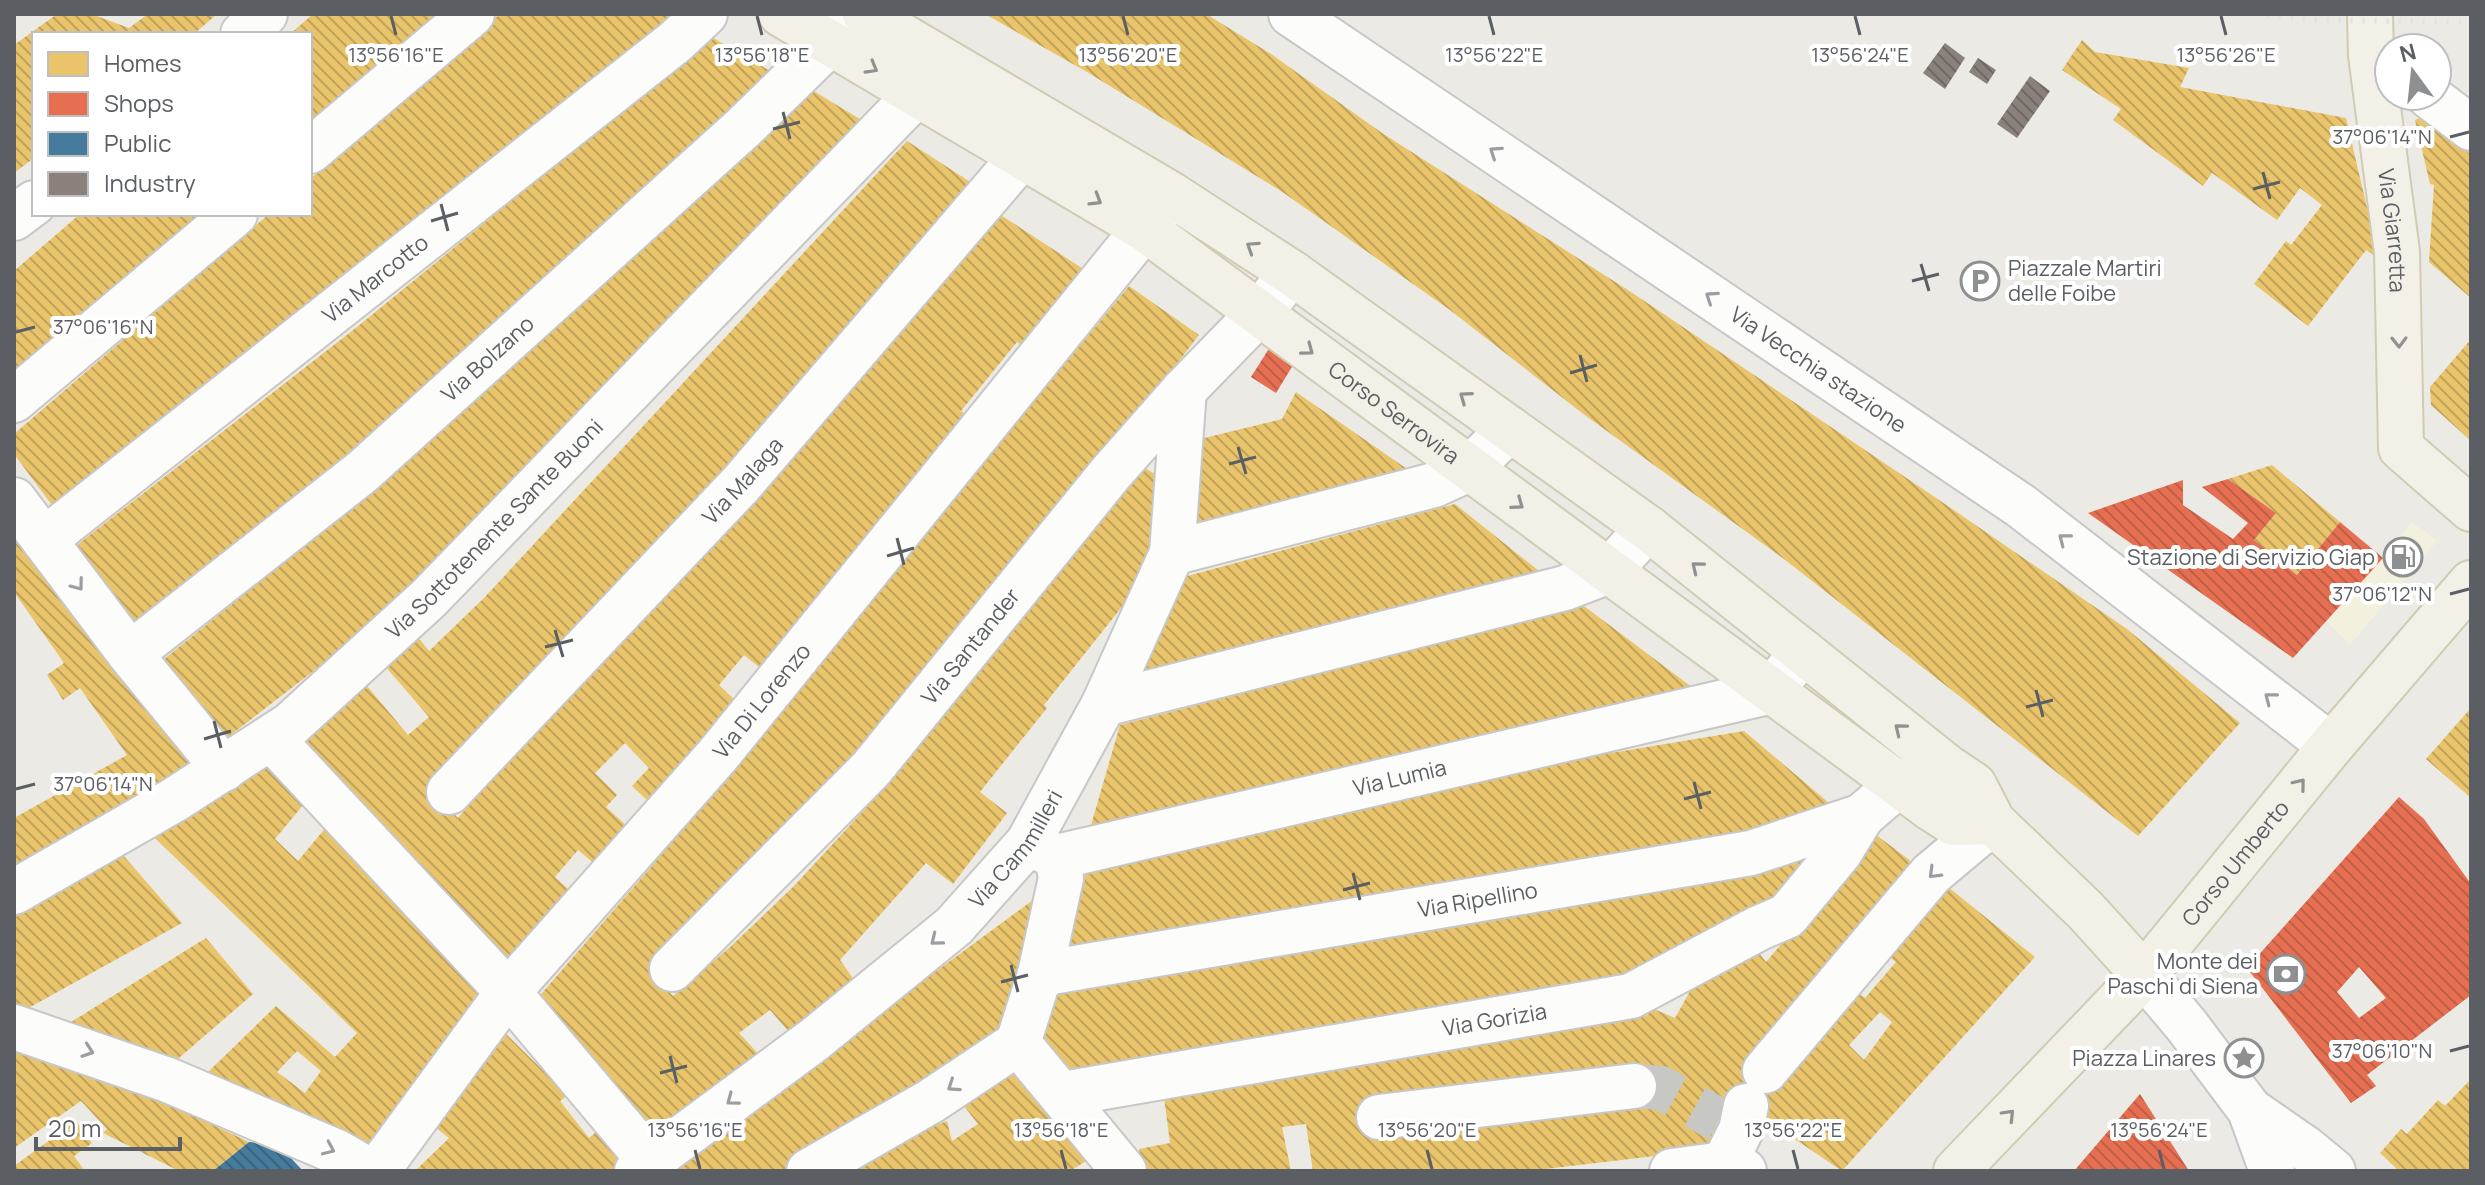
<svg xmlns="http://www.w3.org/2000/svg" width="2485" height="1185" font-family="Manrope,sans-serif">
	<defs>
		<pattern id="homes-back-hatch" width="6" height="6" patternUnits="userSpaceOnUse" patternTransform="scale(2)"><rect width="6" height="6" fill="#e9c46a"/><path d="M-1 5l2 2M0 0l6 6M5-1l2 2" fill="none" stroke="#c0a25b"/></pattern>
		<pattern id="shops-back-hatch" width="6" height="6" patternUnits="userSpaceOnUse" patternTransform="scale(2)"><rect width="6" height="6" fill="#e76f51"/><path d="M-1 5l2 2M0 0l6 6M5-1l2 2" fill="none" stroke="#be5e47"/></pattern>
		<pattern id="public-back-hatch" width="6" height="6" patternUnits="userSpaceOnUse" patternTransform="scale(2)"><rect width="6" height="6" fill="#457b9d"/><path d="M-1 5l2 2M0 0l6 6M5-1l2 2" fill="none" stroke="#3a637d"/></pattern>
		<pattern id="industry-back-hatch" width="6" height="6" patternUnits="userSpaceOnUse" patternTransform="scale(2)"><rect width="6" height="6" fill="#8a817c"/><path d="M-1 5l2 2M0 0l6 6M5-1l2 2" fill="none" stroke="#6e6864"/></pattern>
	</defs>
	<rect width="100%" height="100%" fill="#ebeae5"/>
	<polygon fill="#f4f0de" points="2412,522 2437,541 2350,645 2326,621"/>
	<g fill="url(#homes-back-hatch)" fill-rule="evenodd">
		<polygon points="57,14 91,14 129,28 148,14 217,14 194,34 34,34 34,158 14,173 14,45"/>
		<polygon points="313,14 450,14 310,134 310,34 290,34"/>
		<polygon points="500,14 665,14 678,22 57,512 14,454 14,434 269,214 310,214 310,179"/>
		<polygon points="985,14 1206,14 1271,54 1382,133 1634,294 1942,502 2127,629 2240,723 2138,836 1784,559 1582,413 1450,310 1281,191 1087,72"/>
		<polygon points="708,35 779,76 434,387 137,624 77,545 357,327 559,162"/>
		<polygon points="2082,40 2095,52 2189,68 2180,87 2346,118 2379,259 2366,250 2308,326 2254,284 2286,241 2291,245 2322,205 2300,188 2277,220 2212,173 2203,186 2113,120 2121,109 2062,70"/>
		<polygon points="812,90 868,124 368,629 228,737 163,660 342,515"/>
		<polygon points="2426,115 2471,155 2471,298 2429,262 2434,185 2430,184 2415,120"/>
		<polygon points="907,141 975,185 764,434 432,790 458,818 518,747 996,212 1091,274 1028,349 1017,342 961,411 973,420 769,675 744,655 719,685 742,707 652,805 632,786 649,768 625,743 595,773 617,795 606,807 629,828 596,865 578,850 555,877 579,899 515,969 299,735 362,680 408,735 429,717 385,666 418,637 429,651 484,598"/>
		<polygon points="80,214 216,214 14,387 14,271"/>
		<polygon points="1129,286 1199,335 1006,585 857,756 651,973 673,996 729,948 793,887 890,782 1142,466 1166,481 1144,579 1044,705 1047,708 980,792 1007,813 953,884 926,863 840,960 862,991 795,1039 770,1010 739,1033 765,1061 661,1135 536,1000 652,866"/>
		<polygon points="2471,339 2471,441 2431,405 2430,387"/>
		<polygon points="1296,392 1410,471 1193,536 1196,440 1282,419"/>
		<polygon points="2272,465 2340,522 2297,575 2254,540 2276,513 2228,479"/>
		<polygon points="1455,504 1544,575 1136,682 1176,579"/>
		<polygon points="14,524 194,771 14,870 14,818 127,755 80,688 63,700 47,675 64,663 14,592"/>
		<polygon points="1584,606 1697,691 1089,832 1120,725"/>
		<polygon points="2471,708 2471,798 2426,759"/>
		<polygon points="1744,731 1829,803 1770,830 1053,954 1072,872 1454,779"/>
		<path d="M 267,759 L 308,799 L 275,839 L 298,861 L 327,826 L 433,944 L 493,1003 L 369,1157 L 206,1074 L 276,1006 L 335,1057 L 357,1033 L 155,838 L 193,816 ZM 297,1051 L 321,1071 L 305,1093 L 277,1072 Z"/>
		<path d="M 1875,834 L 1912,862 L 1870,915 L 1853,989 L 1865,998 L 1896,962 L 1887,955 L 1948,887 L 2035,957 L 1842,1171 L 1730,1095 L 1705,1150 L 1529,1171 L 1313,1171 L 1306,1124 L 1282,1127 L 1291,1171 L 1143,1171 L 1139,1149 L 1170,1143 L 1163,1090 L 1648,1015 L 1649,1007 L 1675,1018 L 1703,968 L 1752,944 L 1766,962 ZM 1880,1012 L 1892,1022 L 1864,1060 L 1849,1045 Z"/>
		<polygon points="1820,850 1788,896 1646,977 1057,1074 1028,1038 1044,988 1644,893 1781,866 1784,865 1783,860"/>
		<polygon points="123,855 182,923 14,1016 14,918"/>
		<polygon points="1052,886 1017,1021 791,1171 665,1171"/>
		<polygon points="206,938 253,994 172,1064 63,1027"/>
		<polygon points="504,1032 568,1095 560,1101 589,1138 601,1128 632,1160 618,1171 415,1171 449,1138 431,1124"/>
		<polygon points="14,1041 139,1090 249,1142 213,1171 179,1171 103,1133 107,1129 81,1101 14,1148"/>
		<polygon points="1013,1061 1091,1158 1070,1171 846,1171 908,1136 947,1121 952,1141 978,1124 960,1101"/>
		<polygon points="2471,1079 2471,1171 2399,1171 2380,1153 2401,1129 2407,1134 2438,1100 2445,1106"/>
		<polygon points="76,1121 92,1143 74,1156 85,1171 14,1171 14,1166"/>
	</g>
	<g fill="url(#shops-back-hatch)" fill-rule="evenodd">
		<polygon points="1270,347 1295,362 1276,393 1251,377"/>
		<polygon points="2228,479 2276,513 2254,540 2297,575 2340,522 2383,558 2293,658 2088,513 2183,480 2183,505 2233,539 2248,523 2202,487"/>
		<polygon points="2412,539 2421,548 2401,570 2392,561"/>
		<path d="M 2399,797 L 2424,819 L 2471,884 L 2471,995 L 2367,1075 L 2376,1086 L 2351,1103 L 2247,968 ZM 2359,967 L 2386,998 L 2359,1018 L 2337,992 Z"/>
		<polygon points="2140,1094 2189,1171 2074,1171"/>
	</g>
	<polygon fill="url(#public-back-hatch)" points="249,1142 278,1144 303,1171 213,1171"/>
	<g fill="url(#industry-back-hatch)">
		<polygon points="1945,43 1965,58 1945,89 1923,73"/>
		<polygon points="1978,58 1996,70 1987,84 1969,72"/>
		<polygon points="2030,76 2050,91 2017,138 1997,124"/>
	</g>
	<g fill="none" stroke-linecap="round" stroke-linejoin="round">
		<polyline stroke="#c7c7c4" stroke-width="44" stroke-dasharray="44 22" stroke-linecap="butt" points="1634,1086 1661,1088 1719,1120"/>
		<g stroke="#c7c7c7" stroke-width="48">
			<g id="minor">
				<path id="s1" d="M 1291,14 L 2021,506 L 2331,746"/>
				<polyline points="243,34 265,14"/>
				<polyline points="2429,96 2471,128"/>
				<polyline points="310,151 472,14"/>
				<polyline points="14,218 34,203"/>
				<polyline points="14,400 235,214"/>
				<polyline points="14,500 130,654 224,769"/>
				<path id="s2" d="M 44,540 L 675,42 L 705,14"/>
				<polyline points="1172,553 1434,485 1469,469 1510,429"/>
				<path id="s3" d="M 130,654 L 362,472 L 744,127 L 830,43 L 857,20"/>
				<polyline points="1104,704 1565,588 1609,571 1648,528"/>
				<polyline points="271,738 508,992 650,1161"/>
				<path id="s4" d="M 449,792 L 741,484 L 1046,128"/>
				<path id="s5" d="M 1028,843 L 1057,857 L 1772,691 L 1802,651"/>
				<polyline points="1057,857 1061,878 1040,974 1018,1043 1124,1171"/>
				<path id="s6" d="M 14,892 L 174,800 L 290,725 L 429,598 L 943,67"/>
				<path id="s7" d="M 672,969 L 871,769 L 1110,474 L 1184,390 L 1259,313 L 1292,273"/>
				<path id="s8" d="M 1040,974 L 1751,853 L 1862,816 L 1899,784 L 1935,771"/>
				<polyline points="2144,975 2187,1026 2250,1110 2272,1171"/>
				<polyline points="14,1027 168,1080 337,1152 370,1171"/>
				<polyline points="1765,1071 1931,874 1993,822"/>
				<path id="s9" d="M 1063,1094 L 1631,996 L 1759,928 L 1787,916 L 1840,852 L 1862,816"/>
				<polyline points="2250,1110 2305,1148 2333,1171"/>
				<polyline points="1379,1117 1634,1086"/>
				<polyline points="1724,1164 1741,1130 1746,1106"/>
				<path id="s10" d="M 377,1171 L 508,992 L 717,756 L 1168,199"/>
				<path id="s11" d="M 637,1171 L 815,1039 L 954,926 L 1028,843 L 1104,704 L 1172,553 L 1184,390"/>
				<polyline points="809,1171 931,1101 1018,1043"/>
				<polyline points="1672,1171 1724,1164 1744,1171"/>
			</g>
		</g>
		<g stroke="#d1cbb4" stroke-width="48">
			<g id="major">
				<path id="s12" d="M 781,14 L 1145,229 L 1932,809 L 1954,823 L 1993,822"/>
				<polyline points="865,14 1172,195 1292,273 1648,528 1947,767 1974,785 1993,822 2086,911 2144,975"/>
				<path id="s13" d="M 2370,14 L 2371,55 L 2397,252 L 2401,448 L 2471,509"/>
				<path id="s14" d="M 1956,1171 L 2144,975 L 2331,746 L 2471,583"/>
			</g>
		</g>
		<use href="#minor" stroke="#fcfcfb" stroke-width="44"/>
		<use href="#major" stroke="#f2f0e7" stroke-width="44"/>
		<polyline stroke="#e2e2e2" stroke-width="6" stroke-dasharray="2 10" stroke-linecap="butt" points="2255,14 2313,20 2471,22"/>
	</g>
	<defs><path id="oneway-chevron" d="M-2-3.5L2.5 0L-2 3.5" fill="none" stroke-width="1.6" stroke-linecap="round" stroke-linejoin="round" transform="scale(2)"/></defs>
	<g stroke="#909191">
		<use href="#oneway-chevron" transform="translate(872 68) rotate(30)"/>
		<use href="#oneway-chevron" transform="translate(1096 200) rotate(31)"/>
		<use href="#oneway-chevron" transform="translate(1252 247) rotate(-147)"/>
		<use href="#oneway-chevron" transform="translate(2399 342) rotate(89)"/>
		<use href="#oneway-chevron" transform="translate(1308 350) rotate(37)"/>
		<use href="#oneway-chevron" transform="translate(1465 397) rotate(-144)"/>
		<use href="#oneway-chevron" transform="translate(1518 504) rotate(36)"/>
		<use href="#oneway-chevron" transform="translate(1697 567) rotate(-141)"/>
		<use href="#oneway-chevron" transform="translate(1900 729) rotate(-141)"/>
		<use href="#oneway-chevron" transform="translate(2300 784) rotate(-51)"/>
		<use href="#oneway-chevron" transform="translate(2009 1115) rotate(-46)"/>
	</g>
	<g stroke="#9b9da0">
		<use href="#oneway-chevron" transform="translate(1495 152) rotate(-146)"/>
		<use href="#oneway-chevron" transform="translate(1711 297) rotate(-146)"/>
		<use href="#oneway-chevron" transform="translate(2064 539) rotate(-142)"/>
		<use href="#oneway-chevron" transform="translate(78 585) rotate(53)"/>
		<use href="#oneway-chevron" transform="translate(2270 698) rotate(-142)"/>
		<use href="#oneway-chevron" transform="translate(1934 873) rotate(135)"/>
		<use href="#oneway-chevron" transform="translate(936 940) rotate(141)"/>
		<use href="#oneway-chevron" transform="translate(88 1051) rotate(19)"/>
		<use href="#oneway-chevron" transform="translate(953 1086) rotate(146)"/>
		<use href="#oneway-chevron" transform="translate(732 1100) rotate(143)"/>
		<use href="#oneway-chevron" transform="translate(329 1149) rotate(24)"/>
	</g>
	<path fill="none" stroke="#5b5e63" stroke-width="3" d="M 391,16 L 396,35M 757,16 L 762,35M 1123,16 L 1128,35M 1489,16 L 1494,35M 1855,16 L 1860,35M 2221,16 L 2226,35M 783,112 L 790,139M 773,129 L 800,122M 2450,137 L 2469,132M 2263,172 L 2270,199M 2253,189 L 2280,182M 441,204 L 448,231M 431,221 L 458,213M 1921,264 L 1929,291M 1912,281 L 1939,274M 16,332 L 35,327M 1580,355 L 1587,382M 1570,373 L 1597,365M 1238,447 L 1246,474M 1229,464 L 1256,457M 897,538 L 904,565M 887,556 L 914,548M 2450,594 L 2469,589M 555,630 L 563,657M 545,647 L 573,640M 2036,690 L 2043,717M 2026,707 L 2053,700M 214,721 L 221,748M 204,739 L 231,731M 1694,782 L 1701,809M 16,789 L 35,784M 1684,799 L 1711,792M 1353,873 L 1360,900M 1343,890 L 1370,883M 1011,965 L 1018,992M 1001,982 L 1028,975M 2450,1051 L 2469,1046M 670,1056 L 677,1083M 660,1073 L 687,1066M 695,1150 L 700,1169M 1061,1150 L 1066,1169M 1427,1150 L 1432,1169M 1793,1150 L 1798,1169M 2159,1150 L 2164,1169"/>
	<defs>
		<g id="parking-ring" transform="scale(2)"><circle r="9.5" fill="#fff" stroke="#8d8f90" stroke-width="1.5"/><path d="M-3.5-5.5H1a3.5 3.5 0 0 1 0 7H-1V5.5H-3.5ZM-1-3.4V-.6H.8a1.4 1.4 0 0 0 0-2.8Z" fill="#8d8f90"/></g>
		<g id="fuel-ring" transform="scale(2)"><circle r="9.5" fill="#fff" stroke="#8d8f90" stroke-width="1.5"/><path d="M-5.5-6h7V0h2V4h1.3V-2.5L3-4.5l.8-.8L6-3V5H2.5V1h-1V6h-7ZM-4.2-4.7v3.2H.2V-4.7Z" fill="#8d8f90"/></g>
		<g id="bank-ring" transform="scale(2)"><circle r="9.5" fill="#fff" stroke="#8d8f90" stroke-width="1.5"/><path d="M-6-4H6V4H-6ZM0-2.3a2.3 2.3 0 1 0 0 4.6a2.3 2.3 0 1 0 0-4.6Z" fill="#8d8f90"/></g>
		<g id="sight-ring" transform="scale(2)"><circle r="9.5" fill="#fff" stroke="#8d8f90" stroke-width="1.5"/><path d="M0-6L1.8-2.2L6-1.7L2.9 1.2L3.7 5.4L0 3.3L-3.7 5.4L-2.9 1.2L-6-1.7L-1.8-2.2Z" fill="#8d8f90"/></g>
	</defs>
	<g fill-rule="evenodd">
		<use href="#parking-ring" x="1980" y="281"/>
		<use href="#fuel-ring" x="2403" y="557"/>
		<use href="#bank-ring" x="2286" y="974"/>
		<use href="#sight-ring" x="2244" y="1058"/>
	</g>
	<g text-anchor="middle" stroke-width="8" stroke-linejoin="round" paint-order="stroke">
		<g font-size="22" fill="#5b5e63" stroke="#fff">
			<text dy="8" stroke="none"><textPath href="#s13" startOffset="218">Via Giarretta</textPath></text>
			<text dy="8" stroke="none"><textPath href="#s2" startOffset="422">Via Marcotto</textPath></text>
			<text dy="8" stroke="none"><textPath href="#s3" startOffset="464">Via Bolzano</textPath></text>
			<text dy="8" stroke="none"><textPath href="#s1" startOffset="636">Via Vecchia stazione</textPath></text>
			<text dy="8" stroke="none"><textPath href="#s12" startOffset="732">Corso Serrovira</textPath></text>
			<text dy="8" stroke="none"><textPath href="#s4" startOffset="428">Via Malaga</textPath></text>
			<text dy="8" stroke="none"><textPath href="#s6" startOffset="606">Via Sottotenente Sante Buoni</textPath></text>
			<text dy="8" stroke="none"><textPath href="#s7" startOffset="440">Via Santander</textPath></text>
			<text dy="8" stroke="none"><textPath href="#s10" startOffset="608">Via Di Lorenzo</textPath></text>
			<text dy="8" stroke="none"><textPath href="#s5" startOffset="384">Via Lumia</textPath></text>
			<text dy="8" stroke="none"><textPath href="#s11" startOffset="500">Via Cammilleri</textPath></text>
			<text dy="8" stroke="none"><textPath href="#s14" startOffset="416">Corso Umberto</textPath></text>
			<text dy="8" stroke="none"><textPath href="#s8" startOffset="444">Via Ripellino</textPath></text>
			<text dy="8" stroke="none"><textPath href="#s9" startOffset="438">Via Gorizia</textPath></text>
		</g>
		<g font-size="22" fill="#5b5e63" stroke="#fff" text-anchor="end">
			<text x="2008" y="276" text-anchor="start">Piazzale Martiri<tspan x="2008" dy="25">delle Foibe</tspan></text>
			<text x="2375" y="565">Stazione di Servizio Giap</text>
			<text x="2258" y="969">Monte dei<tspan x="2258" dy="25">Paschi di Siena</tspan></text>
			<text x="2216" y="1066">Piazza Linares</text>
		</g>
	</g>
	<g font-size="20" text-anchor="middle" fill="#5b5e63" stroke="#fff" stroke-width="8" stroke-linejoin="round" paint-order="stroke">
		<text x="396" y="62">13°56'16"E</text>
		<text x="762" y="62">13°56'18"E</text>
		<text x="1128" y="62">13°56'20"E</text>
		<text x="1494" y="62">13°56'22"E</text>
		<text x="1860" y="62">13°56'24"E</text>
		<text x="2226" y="62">13°56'26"E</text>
		<text x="2382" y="144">37°06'14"N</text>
		<text x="103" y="334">37°06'16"N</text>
		<text x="2382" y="601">37°06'12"N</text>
		<text x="103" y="791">37°06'14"N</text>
		<text x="2382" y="1058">37°06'10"N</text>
		<text x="695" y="1137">13°56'16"E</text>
		<text x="1061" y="1137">13°56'18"E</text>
		<text x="1427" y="1137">13°56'20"E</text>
		<text x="1793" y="1137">13°56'22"E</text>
		<text x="2159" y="1137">13°56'24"E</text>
	</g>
	<rect width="2485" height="1185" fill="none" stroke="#5b5e63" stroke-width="32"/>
	<rect x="32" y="32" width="280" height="184" fill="#ffffff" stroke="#bdbfc1" stroke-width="2"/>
	<rect x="48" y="52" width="40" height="24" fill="#e9c46a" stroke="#bdbfc1" stroke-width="2"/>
	<text x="104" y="72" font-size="24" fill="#5b5e63">Homes</text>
	<rect x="48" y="92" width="40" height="24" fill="#e76f51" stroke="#bdbfc1" stroke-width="2"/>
	<text x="104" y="112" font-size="24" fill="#5b5e63">Shops</text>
	<rect x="48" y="132" width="40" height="24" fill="#457b9d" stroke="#bdbfc1" stroke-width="2"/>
	<text x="104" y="152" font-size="24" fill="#5b5e63">Public</text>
	<rect x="48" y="172" width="40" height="24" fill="#8a817c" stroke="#bdbfc1" stroke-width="2"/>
	<text x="104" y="192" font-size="24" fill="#5b5e63">Industry</text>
	<g transform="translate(2413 72) rotate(345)"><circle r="38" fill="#ffffff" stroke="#bdbfc1" stroke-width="2"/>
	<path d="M0-6L14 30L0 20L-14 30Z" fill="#8d8f90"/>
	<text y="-12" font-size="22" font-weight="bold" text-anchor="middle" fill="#5b5e63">N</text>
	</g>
	<path d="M36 1137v12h144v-12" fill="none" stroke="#5b5e63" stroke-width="4"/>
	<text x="48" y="1137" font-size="24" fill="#5b5e63" stroke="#ffffff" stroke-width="6" paint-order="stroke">20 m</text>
</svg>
